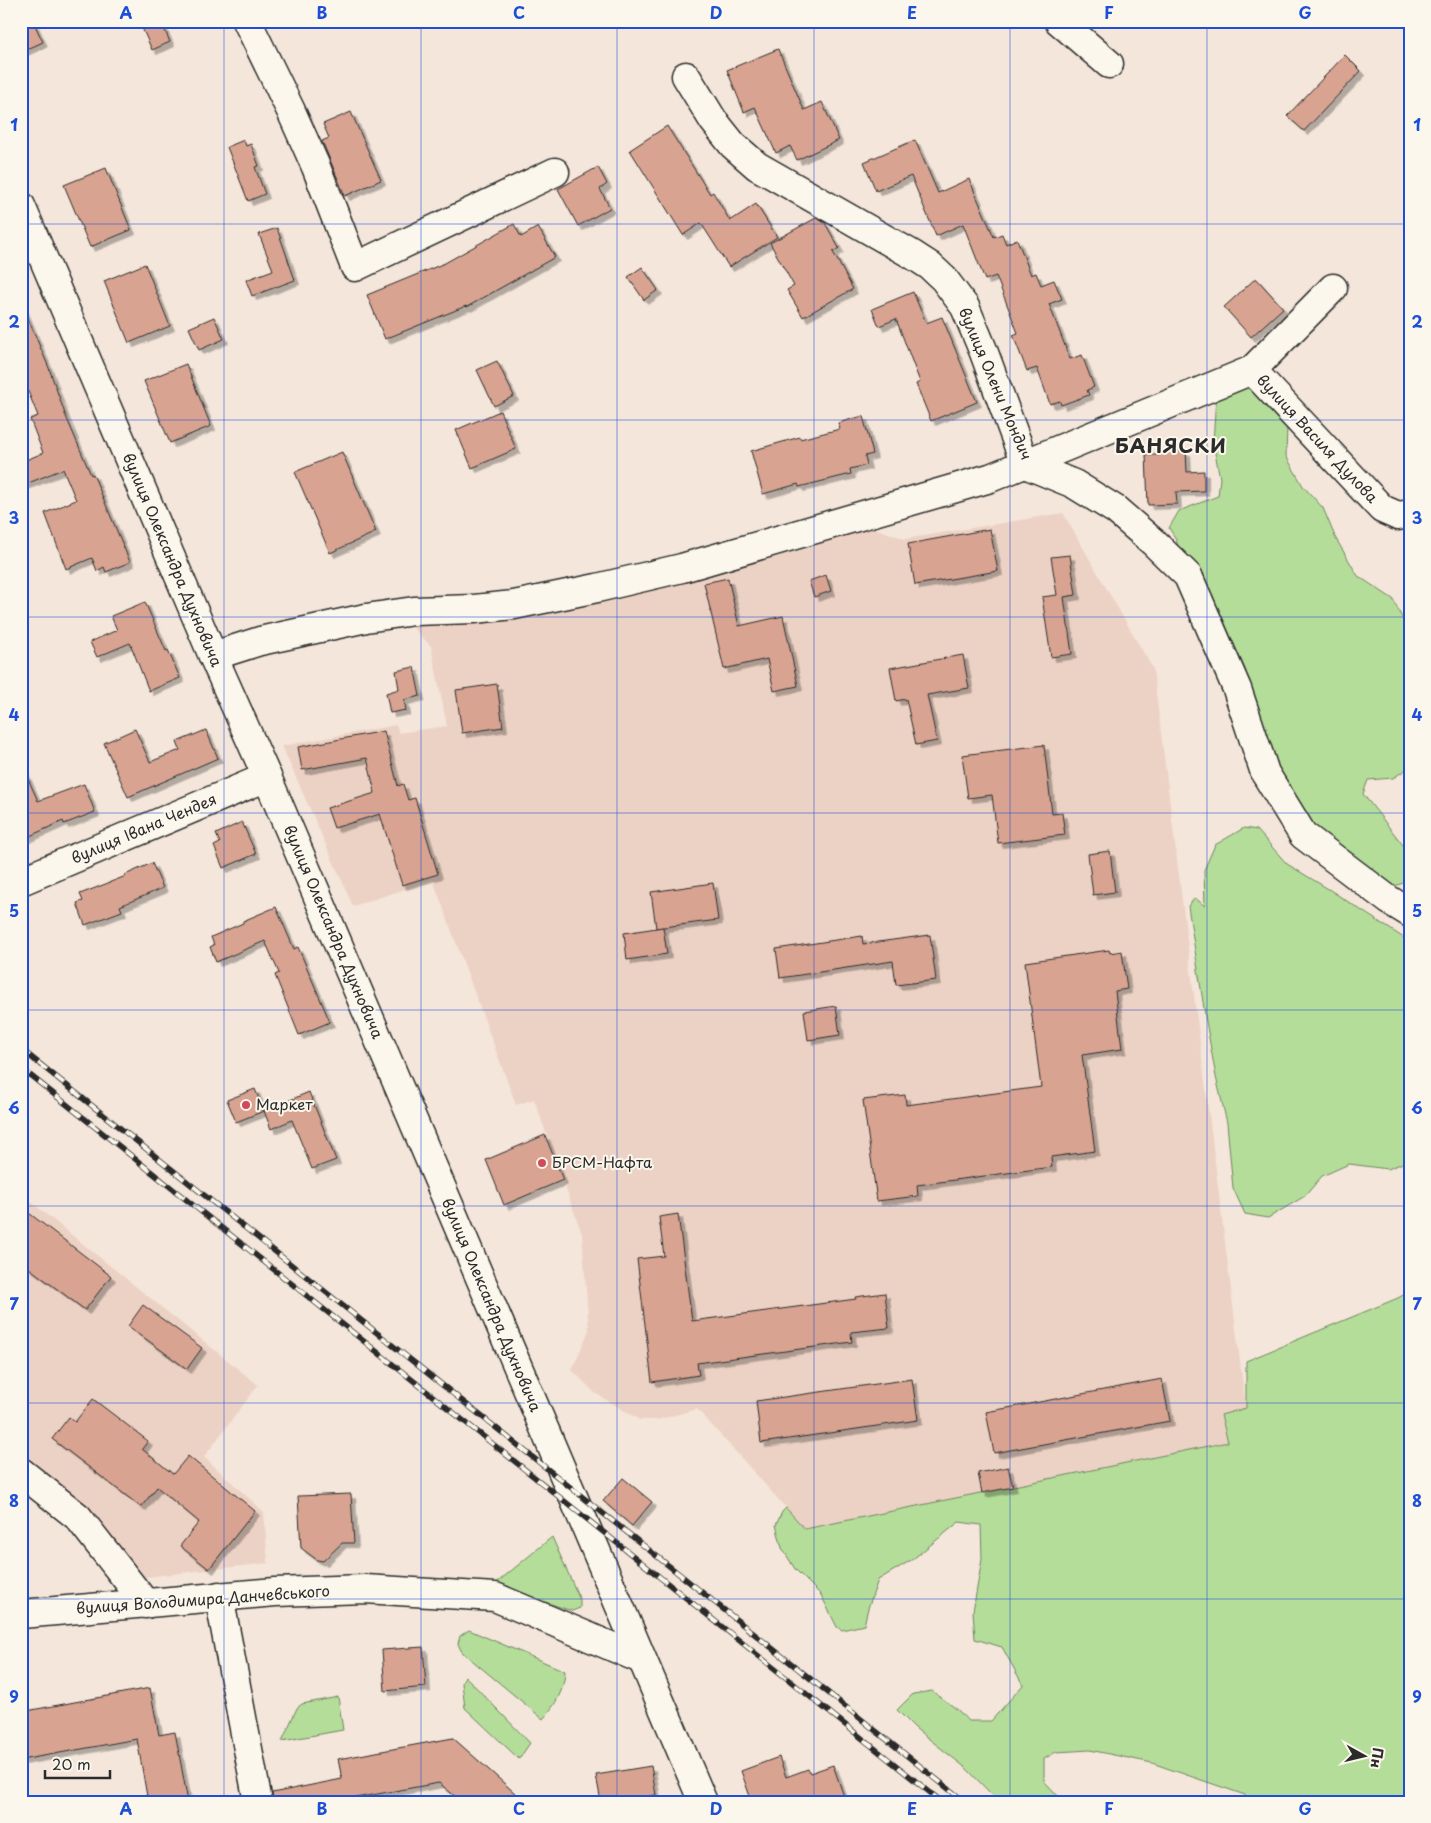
<svg xmlns="http://www.w3.org/2000/svg" width="1431" height="1823" font-family="'Playpen Sans',sans-serif">
	<defs>
		<filter id="shadow"><feDropShadow dx="4.5" dy="4.5" stdDeviation="0" flood-color="#0004"/></filter>
	</defs>
	<rect width="100%" height="100%" fill="#f4e6da"/>
	<filter id="ink" filterUnits="userSpaceOnUse"><feTurbulence type="fractalNoise" baseFrequency=".02" numOctaves="2"/><feDisplacementMap in="SourceGraphic" scale="10" xChannelSelector="R" yChannelSelector="G"/><feConvolveMatrix kernelMatrix="1 2 1 2 8 2 1 2 1" color-interpolation-filters="sRGB"/></filter>
	<g filter="url(#ink)">
		<g fill="#ecd2c4">
			<polygon points="1063,513 1153,669 1246,1409 1221,1415 1228,1442 805,1529 697,1409 657,1420 640,1420 595,1393 572,1370 589,1330 582,1234 534,1099 516,1105 433,880 353,906 282,746 396,725 399,733 447,726 431,646 409,624 624,594 874,528 905,539"/>
			<polygon points="21,1194 258,1385 204,1457 264,1512 268,1563 136,1578 21,1463"/>
		</g>
		<g fill="#b4dd99" stroke="#708462">
			<polygon points="1250,382 1287,426 1286,456 1303,486 1323,508 1336,539 1358,576 1393,599 1406,626 1410,630 1410,767 1393,778 1368,780 1363,794 1410,854 1410,881 1391,887 1349,860 1296,807 1264,743 1245,669 1218,608 1180,554 1176,539 1169,528 1179,511 1218,496 1220,478 1213,443 1216,396"/>
			<polygon points="1244,828 1257,830 1287,864 1330,890 1410,942 1410,1160 1388,1169 1349,1164 1322,1176 1305,1196 1268,1218 1245,1214 1233,1188 1227,1123 1216,1077 1206,1021 1188,906 1195,898 1205,906 1204,870 1215,845"/>
			<polygon points="1410,1291 1410,1802 1247,1802 1245,1795 1152,1763 1090,1750 1056,1752 1044,1759 1044,1781 1064,1802 999,1802 966,1768 915,1728 897,1710 913,1694 932,1691 958,1710 968,1721 991,1721 1023,1685 1002,1647 975,1639 973,1611 982,1559 981,1525 959,1522 913,1559 878,1580 868,1608 864,1625 842,1630 837,1627 821,1595 795,1569 782,1548 776,1525 782,1512 786,1508 805,1529 1228,1442 1221,1415 1246,1408 1246,1361 1398,1298"/>
			<polygon points="552,1537 580,1600 580,1608 572,1611 494,1585"/>
			<path d="M 469,1630 L 565,1671 C 564,1691 556,1704 543,1719 L 462,1652 L 458,1644 L 460,1636 Z"/>
			<polygon points="465,1676 530,1743 519,1759 465,1708 462,1683"/>
			<polygon points="338,1697 343,1730 282,1741 297,1708 302,1704"/>
		</g>
		<g fill="#d9a391" stroke="#2b2b2b" filter="url(#shadow)">
			<polygon points="21,21 33,21 43,42 21,52"/>
			<polygon points="139,21 161,21 170,42 152,50"/>
			<polygon points="778,49 804,110 822,102 839,140 797,160 790,146 776,153 755,107 744,112 727,70"/>
			<polygon points="1345,55 1361,71 1304,131 1287,116"/>
			<polygon points="351,112 381,180 345,196 322,141 329,138 323,124"/>
			<polygon points="667,126 710,194 713,192 730,221 756,204 777,237 729,267 701,223 683,235 630,150"/>
			<polygon points="244,140 246,146 251,144 259,166 255,167 265,194 248,201 227,147"/>
			<polygon points="915,140 938,193 969,179 994,237 1002,234 1006,244 1017,239 1031,275 1036,273 1041,285 1054,280 1062,299 1049,304 1070,359 1082,355 1094,387 1087,390 1089,395 1061,405 1060,401 1050,404 1037,368 1027,371 1013,335 1018,333 996,276 985,280 963,224 936,236 911,176 876,191 864,162"/>
			<polygon points="598,167 607,184 600,189 610,208 578,226 558,189"/>
			<polygon points="106,168 131,230 90,247 64,185"/>
			<polygon points="816,218 825,223 839,248 833,252 853,289 803,317 787,290 794,286 770,243"/>
			<polygon points="514,224 521,237 538,227 555,257 467,307 466,306 385,339 367,295 445,263"/>
			<polygon points="277,228 295,280 252,296 246,280 273,270 259,234"/>
			<polygon points="145,264 170,326 129,343 104,281"/>
			<polygon points="642,267 658,290 644,300 628,277"/>
			<polygon points="1256,278 1283,308 1251,337 1224,307"/>
			<polygon points="913,292 926,323 942,317 977,402 931,421 916,384 920,382 896,319 879,326 872,309"/>
			<polygon points="21,302 49,368 65,414 91,475 93,474 130,562 106,572 104,567 97,571 92,558 66,569 45,513 76,500 63,469 21,486 21,462 43,453 30,419 38,416 21,374"/>
			<polygon points="214,317 224,339 199,350 189,328"/>
			<polygon points="497,361 514,396 494,406 477,370"/>
			<polygon points="186,364 211,426 170,443 144,381"/>
			<polygon points="500,411 516,449 472,468 456,430"/>
			<polygon points="863,416 873,454 865,456 867,465 850,469 851,474 799,487 798,484 763,494 751,451 800,437 800,439 840,429 838,423"/>
			<polygon points="1160,451 1186,451 1187,472 1204,471 1204,491 1176,492 1177,504 1148,505 1146,455 1160,455"/>
			<polygon points="342,452 376,532 330,553 295,472"/>
			<polygon points="990,529 998,571 915,585 908,544"/>
			<polygon points="1070,555 1076,595 1064,597 1072,654 1051,657 1042,597 1057,595 1051,557"/>
			<polygon points="826,575 831,591 814,597 809,581"/>
			<polygon points="728,578 739,626 783,616 798,686 774,691 767,659 724,669 704,583"/>
			<polygon points="145,602 166,651 168,650 180,678 149,691 130,643 97,657 90,642 117,630 111,616"/>
			<polygon points="963,655 969,688 927,695 937,741 916,745 906,699 896,701 890,668"/>
			<polygon points="414,667 420,696 404,700 406,710 390,713 386,693 399,689 396,671"/>
			<polygon points="497,684 503,727 462,733 456,690"/>
			<polygon points="135,729 150,762 180,750 177,742 206,730 218,758 128,797 104,743"/>
			<polygon points="384,731 398,786 403,784 408,800 415,798 438,874 402,885 380,814 334,828 327,808 375,793 367,758 302,770 298,747"/>
			<polygon points="1044,745 1052,814 1062,813 1065,835 998,843 992,795 968,798 962,755"/>
			<polygon points="21,763 38,801 84,784 95,812 64,824 63,821 21,840"/>
			<polygon points="242,822 256,854 223,868 214,846 220,843 216,834"/>
			<polygon points="1110,851 1115,892 1093,895 1088,854"/>
			<polygon points="152,863 163,888 120,906 122,911 85,925 77,903 83,901 80,894 126,876 125,875"/>
			<polygon points="713,883 718,920 656,928 651,892"/>
			<polygon points="276,907 294,949 298,947 330,1022 299,1035 275,975 279,973 265,941 216,962 210,947 214,945 211,937 243,923 243,921"/>
			<polygon points="663,927 667,954 627,960 624,933"/>
			<polygon points="930,935 936,980 896,985 893,961 780,978 776,949 862,936 863,944"/>
			<polygon points="1109,950 1110,953 1122,951 1127,989 1115,991 1122,1049 1082,1055 1095,1151 1051,1157 1052,1167 917,1185 918,1196 877,1201 863,1100 905,1095 906,1105 1041,1087 1025,962"/>
			<polygon points="836,1006 840,1035 808,1040 804,1011"/>
			<polygon points="255,1089 264,1111 236,1122 227,1100"/>
			<polygon points="309,1092 336,1160 312,1169 292,1120 271,1129 264,1111"/>
			<polygon points="545,1135 563,1180 504,1205 486,1160"/>
			<polygon points="21,1207 111,1276 85,1310 21,1262"/>
			<polygon points="678,1214 692,1321 856,1299 855,1297 885,1293 889,1328 851,1332 852,1342 697,1363 699,1375 652,1382 637,1259 664,1256 659,1217"/>
			<polygon points="143,1305 202,1348 187,1369 128,1326"/>
			<polygon points="912,1379 918,1420 761,1443 756,1401"/>
			<polygon points="1162,1379 1170,1421 994,1453 986,1412"/>
			<polygon points="93,1399 148,1441 142,1449 173,1474 188,1456 255,1511 209,1569 180,1546 199,1522 157,1487 141,1507 52,1439 69,1417 75,1422"/>
			<polygon points="1008,1467 1013,1487 982,1493 978,1473"/>
			<polygon points="623,1478 652,1502 632,1526 603,1501"/>
			<polygon points="351,1494 354,1543 342,1543 323,1561 317,1560 301,1548 298,1496"/>
			<polygon points="423,1647 426,1687 385,1691 382,1650"/>
			<polygon points="150,1688 159,1735 175,1732 188,1802 148,1802 137,1739 21,1760 21,1712"/>
			<polygon points="453,1738 525,1802 462,1802 439,1783 333,1802 273,1802 272,1793 342,1779 338,1759"/>
			<polygon points="779,1757 786,1777 808,1769 810,1773 833,1765 846,1802 752,1802 741,1771"/>
			<polygon points="651,1766 656,1795 615,1802 601,1802 596,1775"/>
		</g>
		<g fill="none" stroke-linecap="round" stroke-linejoin="round">
			<g stroke="#2b2b2b" stroke-width="31">
				<g id="minor">
					<polyline points="247,21 291,111 316,167 355,267 555,172"/>
					<polyline points="1059,21 1109,64"/>
					<polyline points="686,76 713,120 733,145 757,166 913,255 930,266 944,279 965,307 983,350 1025,464 1074,484 1116,510 1153,542 1188,576 1237,689 1265,773 1303,835 1389,900 1410,913"/>
					<polyline points="1252,370 1382,509 1398,516 1410,514"/>
					<polyline points="213,656 260,641 366,618 414,611 474,609 514,605 597,588 682,568 990,478 1252,370 1333,288"/>
					<polyline points="21,881 267,777"/>
					<polyline points="21,1472 78,1517 146,1604"/>
					<polyline points="219,1596 258,1802"/>
					<polyline points="21,1614 275,1592 365,1589 495,1597 641,1659"/>
				</g>
			</g>
			<g stroke="#2b2b2b" stroke-width="31">
				<polyline id="major" points="21,206 213,656 267,777 703,1802"/>
			</g>
			<use href="#minor" stroke="#fbf7ec" stroke-width="28"/>
			<use href="#major" stroke="#fbf7ec" stroke-width="28"/>
			<g stroke="#2b2b2b" stroke-width="5.5">
				<g id="rail">
					<polyline points="21,1049 965,1802"/>
					<polyline points="21,1068 942,1802"/>
				</g>
			</g>
			<use href="#rail" stroke="#fbf7ec" stroke-width="4" stroke-dasharray="11" stroke-linecap="butt"/>
		</g>
	</g>
	<path fill="none" stroke="#1d4ed8" stroke-width="1" stroke-opacity="0.55" d="M 224,21 L 224,1802M 421,21 L 421,1802M 617,21 L 617,1802M 814,21 L 814,1802M 1010,21 L 1010,1802M 1207,21 L 1207,1802M 21,224 L 1410,224M 21,420 L 1410,420M 21,617 L 1410,617M 21,813 L 1410,813M 21,1010 L 1410,1010M 21,1206 L 1410,1206M 21,1403 L 1410,1403M 21,1599 L 1410,1599"/>
	<g fill="#d1495b" stroke="#fbf7ec" stroke-width="2">
		<circle cx="246" cy="1105" r="5"/>
		<circle cx="542" cy="1163" r="5"/>
	</g>
	<g text-anchor="middle" stroke-width="4" stroke-linejoin="round" paint-order="stroke">
		<g font-size="15" fill="#2b2b2b" stroke="#fbf7ec">
			<text transform="translate(995 384) rotate(67)" y="5">вулиця Олени Мондич</text>
			<text transform="translate(1317 439) rotate(47)" y="5">вулиця Василя Дулова</text>
			<text transform="translate(172 560) rotate(67)" y="5">вулиця Олександра Духновича</text>
			<text transform="translate(144 829) rotate(-23)" y="5">вулиця Івана Чендея</text>
			<text transform="translate(333 932) rotate(67)" y="5">вулиця Олександра Духновича</text>
			<text transform="translate(491 1305) rotate(67)" y="5">вулиця Олександра Духновича</text>
			<text transform="translate(203 1600) rotate(-4)" y="5">вулиця Володимира Данчевського</text>
		</g>
		<g font-size="15" fill="#2b2b2b" stroke="#fbf7ec" text-anchor="start">
			<text x="256" y="1110">Маркет</text>
			<text x="552" y="1168">БРСМ-Нафта</text>
		</g>
		<g font-size="20" font-weight="bold" letter-spacing="1" fill="#2b2b2b" stroke="#fbf7ec">
			<text x="1171" y="453">БАНЯСКИ</text>
		</g>
	</g>
	<rect width="1431" height="1823" fill="none" stroke="#fbf7ec" stroke-width="55"/>
	<g transform="translate(1364 1756) rotate(98)" stroke="#fbf7ec" stroke-width="4" paint-order="stroke">
	<path d="M0-4L9 19L0 12L-9 19Z" fill="#2b2b2b"/>
	<text y="-8" font-size="14" font-weight="bold" text-anchor="middle" fill="#2b2b2b">Пн</text>
	</g>
	<path d="M45 1770v8h65v-8" fill="none" stroke="#2b2b2b" stroke-width="2.5"/>
	<text x="52" y="1770" font-size="15" fill="#2b2b2b" stroke="#fbf7ec" stroke-width="4" paint-order="stroke">20 m</text>
	<rect x="28" y="28" width="1376" height="1768" fill="none" stroke="#1d4ed8" stroke-width="2"/>
	<g font-size="16" text-anchor="middle" font-weight="bold" fill="#1d4ed8">
		<text x="126" y="19">A</text>
		<text x="322" y="19">B</text>
		<text x="519" y="19">C</text>
		<text x="716" y="19">D</text>
		<text x="912" y="19">E</text>
		<text x="1109" y="19">F</text>
		<text x="1305" y="19">G</text>
		<text x="14" y="131">1</text>
		<text x="1417" y="131">1</text>
		<text x="14" y="328">2</text>
		<text x="1417" y="328">2</text>
		<text x="14" y="524">3</text>
		<text x="1417" y="524">3</text>
		<text x="14" y="721">4</text>
		<text x="1417" y="721">4</text>
		<text x="14" y="917">5</text>
		<text x="1417" y="917">5</text>
		<text x="14" y="1114">6</text>
		<text x="1417" y="1114">6</text>
		<text x="14" y="1310">7</text>
		<text x="1417" y="1310">7</text>
		<text x="14" y="1507">8</text>
		<text x="1417" y="1507">8</text>
		<text x="14" y="1703">9</text>
		<text x="1417" y="1703">9</text>
		<text x="126" y="1815">A</text>
		<text x="322" y="1815">B</text>
		<text x="519" y="1815">C</text>
		<text x="716" y="1815">D</text>
		<text x="912" y="1815">E</text>
		<text x="1109" y="1815">F</text>
		<text x="1305" y="1815">G</text>
	</g>
</svg>
